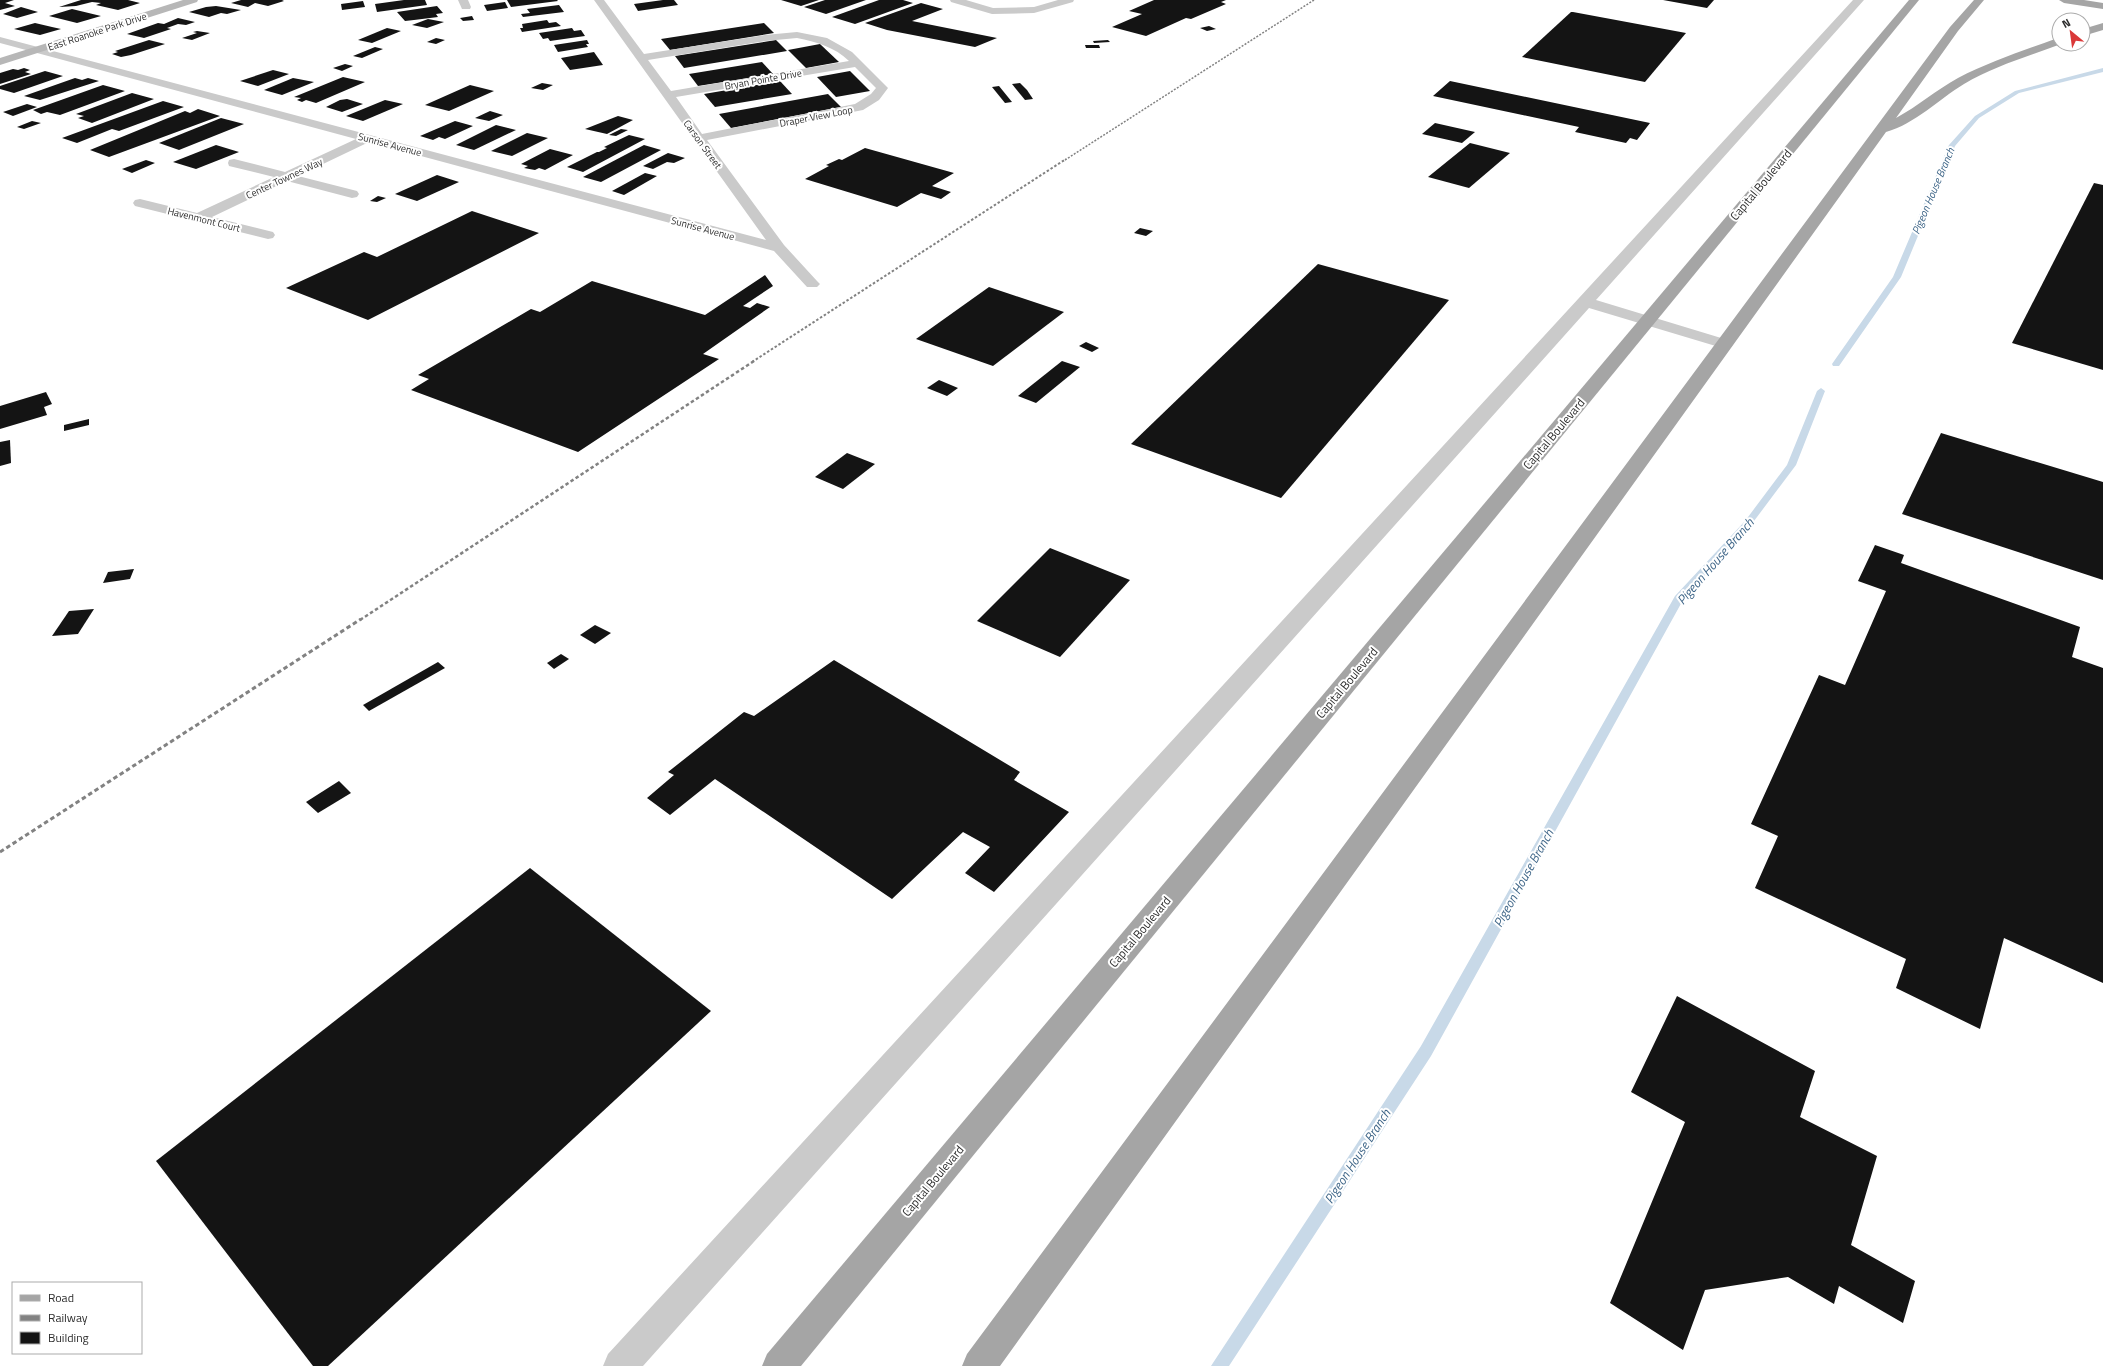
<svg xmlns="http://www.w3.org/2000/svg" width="2103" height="1366" font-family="'Titillium Web',sans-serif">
	<rect width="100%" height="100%" fill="#fff"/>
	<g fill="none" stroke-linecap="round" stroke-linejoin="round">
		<g fill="#c8d9e8" fill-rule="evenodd">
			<polygon points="2103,68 2103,72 2019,93 1979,118 1955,146 1901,277 1839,366 1833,366 1832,364 1893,277 1949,145 1975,116 2015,91"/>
			<polygon points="1821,388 1825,391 1796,465 1751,525 1683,600 1431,1056 1229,1366 1211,1366 1421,1046 1675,596 1745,521 1787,465 1817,391"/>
		</g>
	</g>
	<g fill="#141414">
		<polygon points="0,0 14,0 5,3 15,6 0,10"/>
		<polygon points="81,0 128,0 140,3 118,10 96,5 101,3 92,2 76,6 59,7"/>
		<polygon points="241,0 282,0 284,1 268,6 255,3 248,7 231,3"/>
		<polygon points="404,0 425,0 427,5 377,12 375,4"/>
		<polygon points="507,0 557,0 558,1 511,7"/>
		<polygon points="663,0 674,0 678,5 638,11 634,4"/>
		<polygon points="781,0 819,0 801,6"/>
		<polygon points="825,0 866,0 826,14 804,7"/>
		<polygon points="879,0 903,0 913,3 855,24 832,17"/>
		<polygon points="1154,0 1226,0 1221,2 1226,4 1191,19 1186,18 1146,36 1112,27 1142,14 1129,11"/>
		<polygon points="1663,0 1714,0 1707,8"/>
		<polygon points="363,1 365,7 342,10 341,4"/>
		<polygon points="505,2 508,8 487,11 484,5"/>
		<polygon points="921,3 943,9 912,21 997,38 975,47 887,30 865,23"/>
		<polygon points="559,5 564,12 523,17 521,14 530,13 527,9"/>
		<polygon points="216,6 241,10 227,14 221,13 209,17 189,12 206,7"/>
		<polygon points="437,6 443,13 436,14 438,17 414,20 405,21 397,12"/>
		<polygon points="21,7 38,12 17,18 3,14"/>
		<polygon points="72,9 101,16 77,23 49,16"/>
		<polygon points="1571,12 1573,12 1686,33 1645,82 1522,57"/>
		<polygon points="472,16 474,20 463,21 460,18"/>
		<polygon points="178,18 195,22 186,25 178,24 167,28 171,29 144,38 127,34 158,23 164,24"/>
		<polygon points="428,19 444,22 427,28 412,25"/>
		<polygon points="547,20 549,23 556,22 561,26 522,32 520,28 523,28 522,24"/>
		<polygon points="35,23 52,27 61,29 40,35 14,29"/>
		<polygon points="764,23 774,33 670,50 661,39"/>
		<polygon points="1209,26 1216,29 1207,31 1200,28"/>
		<polygon points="387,28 401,31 372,43 358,40"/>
		<polygon points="572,28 574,31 581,30 585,36 550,41 548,38 543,39 539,33"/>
		<polygon points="197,31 210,33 192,40 182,38 197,33 193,32"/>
		<polygon points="436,38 445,40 436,44 427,42"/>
		<polygon points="149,40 165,44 131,55 121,57 112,54 118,52 115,51"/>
		<polygon points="587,40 589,44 586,44 588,47 558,52 554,45"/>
		<polygon points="776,40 787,51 684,68 675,56"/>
		<polygon points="1108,40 1110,42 1094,43 1093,41"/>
		<polygon points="820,44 839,62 806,68 788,50"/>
		<polygon points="1085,45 1099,45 1100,48 1086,48"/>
		<polygon points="375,47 383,49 362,58 353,56"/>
		<polygon points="594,52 603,65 570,70 561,58"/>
		<polygon points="762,62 773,74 698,86 689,74"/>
		<polygon points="345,64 353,66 342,71 333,68"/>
		<polygon points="24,68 30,70 25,72 31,74 0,84 0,73 13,69 18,70"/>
		<polygon points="273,70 289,74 258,86 240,81"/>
		<polygon points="45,71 63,76 14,93 0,89 0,86"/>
		<polygon points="850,71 870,91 836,97 817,77"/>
		<polygon points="343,77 365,82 316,103 306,100 302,102 297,100 301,98 294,97"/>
		<polygon points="75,78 82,80 88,78 99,81 40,100 24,96"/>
		<polygon points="293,78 314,82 282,95 264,90"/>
		<polygon points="780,81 792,94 715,107 704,94"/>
		<polygon points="1450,81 1650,123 1637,140 1630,138 1626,143 1575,132 1579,127 1433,96"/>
		<polygon points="542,83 553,85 543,90 531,88"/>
		<polygon points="1020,83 1027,90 1033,99 1025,100 1012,84"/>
		<polygon points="103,85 125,91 60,115 47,112 41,114 33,110"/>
		<polygon points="470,85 494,91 449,111 425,105"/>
		<polygon points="999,86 1012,102 1005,103 992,87"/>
		<polygon points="132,93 154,99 92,123 78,118 84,116 76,114"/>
		<polygon points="828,94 841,107 731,128 719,114"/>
		<polygon points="347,99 363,104 342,112 326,107 340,100"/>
		<polygon points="385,100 403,104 363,121 346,116"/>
		<polygon points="163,101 184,107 119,131 112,129 77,143 62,138"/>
		<polygon points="27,104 37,107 13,116 3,112"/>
		<polygon points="198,109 220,116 109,157 90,150 185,111 190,113"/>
		<polygon points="490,111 503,115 489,121 475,118"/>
		<polygon points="618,116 633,120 607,134 585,129"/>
		<polygon points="221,118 244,124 179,150 159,143"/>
		<polygon points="32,121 41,123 24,129 17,127"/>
		<polygon points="455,121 473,126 445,139 439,137 433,140 420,136"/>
		<polygon points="1435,123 1475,132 1462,143 1422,134"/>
		<polygon points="496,125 516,130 474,150 456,145"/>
		<polygon points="621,129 628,130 616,136 609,135"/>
		<polygon points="527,133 548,138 512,156 491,151"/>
		<polygon points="629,135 645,139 583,172 567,167 597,152 599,152 607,148 604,147"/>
		<polygon points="1470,143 1510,153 1469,188 1428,177"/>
		<polygon points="216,145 239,152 196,169 173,162"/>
		<polygon points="644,145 661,150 601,182 583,177"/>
		<polygon points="865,148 954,173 932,186 951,192 941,199 921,193 897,207 805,179 829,166 826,165 839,159 842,160"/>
		<polygon points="550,149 573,155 545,170 539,168 535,170 524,168 528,166 521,164"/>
		<polygon points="668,153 685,158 674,163 667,162 653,169 643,166"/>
		<polygon points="146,160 155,163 132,173 122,169"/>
		<polygon points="645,173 657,176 624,195 612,191"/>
		<polygon points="437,175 459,182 417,201 395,194"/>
		<polygon points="2094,183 2103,185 2103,370 2012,343"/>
		<polygon points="378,196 386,198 377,202 370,201"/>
		<polygon points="472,211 539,233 368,320 286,288 364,252 377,257"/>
		<polygon points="1140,228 1153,231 1146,236 1134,233"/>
		<polygon points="1318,264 1449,300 1281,498 1131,444"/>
		<polygon points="765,275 773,286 743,306 750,308 757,303 770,307 703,354 719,359 578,452 411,390 429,379 418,375 531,309 540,312 592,281 705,315"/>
		<polygon points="989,287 1064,312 993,366 916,339"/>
		<polygon points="1086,342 1099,348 1092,352 1079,346"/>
		<polygon points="1062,361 1080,367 1036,403 1018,396"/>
		<polygon points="939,380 958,388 947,396 927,388"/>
		<polygon points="46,392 52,404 44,407 47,415 0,429 0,406"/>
		<polygon points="89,419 89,425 64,431 64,425"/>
		<polygon points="1941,433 2103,482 2103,580 1902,514"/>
		<polygon points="10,440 11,463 0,466 0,442"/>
		<polygon points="847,453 875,464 843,489 815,477"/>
		<polygon points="1875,545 1904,555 1901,563 2080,627 2072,657 2103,668 2103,983 2004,938 1980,1029 1896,988 1906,959 1755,888 1778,836 1751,824 1819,675 1845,685 1886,591 1858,581"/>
		<polygon points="1050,548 1130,580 1060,657 977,621"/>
		<polygon points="134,569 130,579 103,583 108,572"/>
		<polygon points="94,609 78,634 52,636 69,611"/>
		<polygon points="595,625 611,633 595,644 580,635"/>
		<polygon points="561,654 569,659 554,669 547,663"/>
		<polygon points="834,660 1020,772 1014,780 1069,812 994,892 965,873 990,847 963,832 892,899 715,779 670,815 647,798 674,775 668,772 744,712 754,716"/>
		<polygon points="438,662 445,668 369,711 363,705"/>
		<polygon points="339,781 351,793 318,813 306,802"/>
		<polygon points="530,868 711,1011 328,1366 313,1366 156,1161"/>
		<polygon points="1677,996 1815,1071 1800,1117 1877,1156 1851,1245 1915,1281 1903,1323 1839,1286 1834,1304 1788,1277 1705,1290 1683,1350 1610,1303 1685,1122 1631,1092"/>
	</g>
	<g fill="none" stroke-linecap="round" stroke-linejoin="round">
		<polygon fill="#cacaca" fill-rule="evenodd" points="1853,0 1864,0 1596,300 1731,341 1733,344 1731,347 1719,347 1589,308 643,1366 603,1366 608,1354"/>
		<g fill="#cacaca" fill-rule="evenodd">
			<polygon points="458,0 468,0 471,7 470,9 462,9"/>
			<path d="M 594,0 L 604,0 L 644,54 L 765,35 L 797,32 L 827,38 L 852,52 L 888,88 L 879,100 L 863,110 L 707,140 L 784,245 L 817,281 L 820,284 L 817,287 L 807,287 L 774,251 L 369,142 L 298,176 L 357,191 L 359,194 L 357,197 L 352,198 L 287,181 L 212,217 L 273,232 L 275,235 L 273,238 L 268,239 L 135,206 L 133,203 L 135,200 L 140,199 L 197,213 L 274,177 L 229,166 L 228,163 L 229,160 L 234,159 L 285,172 L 356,139 L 0,43 L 0,37 L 766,240 ZM 797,38 C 816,42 835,47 849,61 L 671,91 L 648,60 L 765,41 ZM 855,67 L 876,88 L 871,94 L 855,104 L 702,134 L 676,97 Z"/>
			<polygon points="950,0 966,0 993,8 1034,7 1058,0 1074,0 1073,2 1034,13 992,14 951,2"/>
		</g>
		<polygon fill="#b7b7b7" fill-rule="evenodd" points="183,0 198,0 197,2 0,65 0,58"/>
		<g fill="#a5a5a5" fill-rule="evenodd">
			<polygon points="1909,0 1919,0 801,1366 762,1366 767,1354"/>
			<path d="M 1974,0 L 1984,0 L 1958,31 L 1896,118 C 1918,106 1936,90 1958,78 C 1989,62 2022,51 2055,39 L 2059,38 L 2059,44 L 2061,44 C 2029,56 1994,66 1964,84 C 1939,99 1915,124 1886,132 L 1000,1366 L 962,1366 L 967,1354 L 1950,27 Z"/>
			<polygon points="2059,0 2084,0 2103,3 2103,9 2064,3"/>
			<polygon points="2103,23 2103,30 2083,36 2083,29"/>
		</g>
		<polyline stroke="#828282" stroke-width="1.5" stroke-dasharray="2 1.5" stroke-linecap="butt" points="1065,160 1314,0"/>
		<polyline stroke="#828282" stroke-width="2" stroke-dasharray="2.5 2" stroke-linecap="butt" points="752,362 1066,159"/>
		<polyline stroke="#828282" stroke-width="2.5" stroke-dasharray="3.5 2.5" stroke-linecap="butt" points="360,620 754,361"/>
		<polyline stroke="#828282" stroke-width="3" stroke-dasharray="4.5 3" stroke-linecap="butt" points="0,852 361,619"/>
	</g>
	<g text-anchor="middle" stroke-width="4" stroke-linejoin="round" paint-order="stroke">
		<g font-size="10" fill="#2d2d2d" stroke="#fff">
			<text transform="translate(97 31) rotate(-18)" y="4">East Roanoke Park Drive</text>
			<text transform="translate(763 79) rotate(-10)" y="4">Bryan Pointe Drive</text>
			<text transform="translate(816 116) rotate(-11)" y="4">Draper View Loop</text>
			<text transform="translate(390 144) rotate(15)" y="4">Sunrise Avenue</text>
			<text transform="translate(703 144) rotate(54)" y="4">Carson Street</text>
			<text transform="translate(284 178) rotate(-25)" y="4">Center Townes Way</text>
			<text transform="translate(204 219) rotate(14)" y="4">Havenmont Court</text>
			<text transform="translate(703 228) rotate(15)" y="4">Sunrise Avenue</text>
		</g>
		<g font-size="11" font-style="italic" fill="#406789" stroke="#fff">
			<text transform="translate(1933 191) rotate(-67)" y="4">Pigeon House Branch</text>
		</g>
		<g font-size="12" fill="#2d2d2d" stroke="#fff">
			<text transform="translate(1761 185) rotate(-50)" y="4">Capital Boulevard</text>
			<text transform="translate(1554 434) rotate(-50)" y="4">Capital Boulevard</text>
			<text transform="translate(1347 683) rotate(-50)" y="4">Capital Boulevard</text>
			<text transform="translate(1140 932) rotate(-50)" y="4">Capital Boulevard</text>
			<text transform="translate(933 1181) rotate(-50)" y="4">Capital Boulevard</text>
		</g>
		<g font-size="13" font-style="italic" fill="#406789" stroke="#fff">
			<text transform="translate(1715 561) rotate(-49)" y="5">Pigeon House Branch</text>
			<text transform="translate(1523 878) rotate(-61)" y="5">Pigeon House Branch</text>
			<text transform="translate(1357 1156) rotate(-57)" y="5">Pigeon House Branch</text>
		</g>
	</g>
	<rect x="12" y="1282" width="130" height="72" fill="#ffffff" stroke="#ababab"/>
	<rect x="20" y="1295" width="20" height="6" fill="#a5a5a5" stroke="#ababab"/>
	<text x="48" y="1302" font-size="12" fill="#2d2d2d">Road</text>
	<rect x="20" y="1315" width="20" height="6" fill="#828282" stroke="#ababab"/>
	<text x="48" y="1322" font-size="12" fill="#2d2d2d">Railway</text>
	<rect x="20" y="1332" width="20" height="12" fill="#141414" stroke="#ababab"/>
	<text x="48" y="1342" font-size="12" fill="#2d2d2d">Building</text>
	<g transform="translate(2071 32) rotate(331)"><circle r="19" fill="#ffffff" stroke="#ababab"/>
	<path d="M0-3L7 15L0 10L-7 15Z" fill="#da3939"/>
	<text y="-6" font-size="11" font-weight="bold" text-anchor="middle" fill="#2d2d2d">N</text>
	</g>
</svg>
